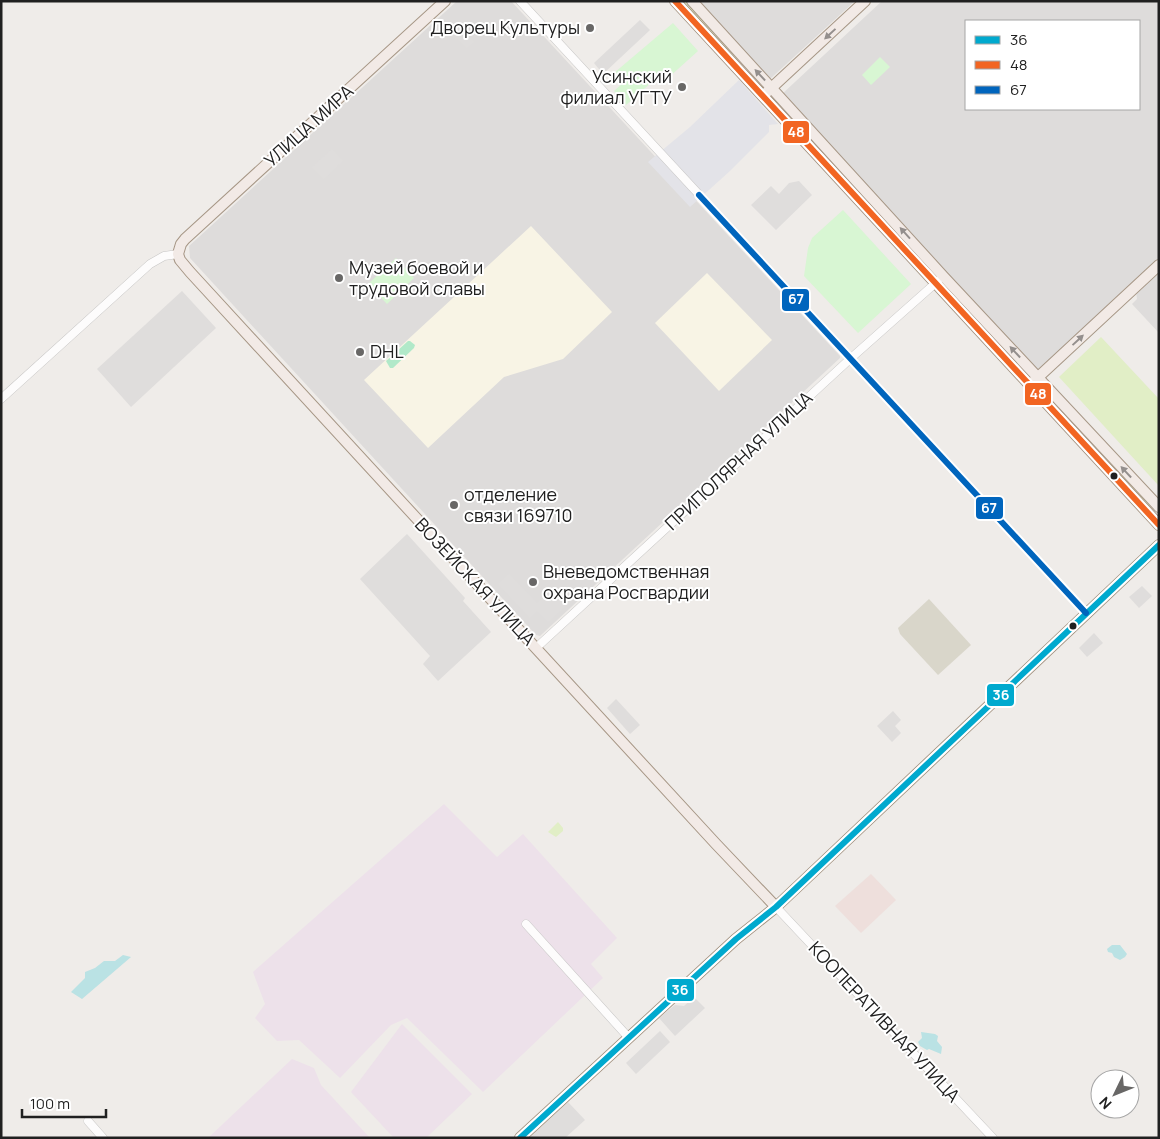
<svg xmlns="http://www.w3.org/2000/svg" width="1160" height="1139" font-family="Manrope,sans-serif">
	<rect width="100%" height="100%" fill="#efece9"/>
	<g fill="#dedcdb" fill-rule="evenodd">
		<polygon points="457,1 511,1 840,356 840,358 540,636 536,635 190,258 189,246"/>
		<polygon points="699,1 855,1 770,79"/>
		<path d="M 882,1 L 1159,1 L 1159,261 L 1038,374 L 781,95 ZM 966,21 L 1139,21 L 1139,109 L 966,109 Z"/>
		<polygon points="1159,270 1159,333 1132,304 1137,299 1136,291"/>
	</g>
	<g fill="#ede1ea">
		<polygon points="444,804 497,857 523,834 617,938 591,964 603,978 483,1092 407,1018 391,1025 340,1078 299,1040 277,1041 255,1018 265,1004 253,972"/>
		<polygon points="402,1024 472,1094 426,1138 394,1138 351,1092"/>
		<polygon points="292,1059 314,1068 321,1085 370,1138 208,1138"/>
	</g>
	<g fill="#f8f4e5">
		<polygon points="531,226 612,312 563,359 504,377 428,448 364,380"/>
		<polygon points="707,273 772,340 719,391 655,323"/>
	</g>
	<polygon fill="#eedfdc" points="871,874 896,900 861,933 835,906"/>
	<polygon fill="#d9d6ca" points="929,599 971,645 938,675 900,634 898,628"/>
	<g fill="#e1eec6">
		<polygon points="680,1 685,1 738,59 735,61"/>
		<polygon points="827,156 925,261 922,263 825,158"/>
		<polygon points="1101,337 1159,399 1159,486 1059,377"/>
		<polygon points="1042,387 1151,506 1149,508 1039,390"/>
		<polygon points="558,822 563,828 563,831 556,837 548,832"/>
	</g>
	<g fill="#d8f6d3">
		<polygon points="673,23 698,51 668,78 663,72 626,105 614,91 623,83 614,73"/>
		<polygon points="880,57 890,67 871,85 862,75"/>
		<polygon points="843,210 911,284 858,333 804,276 808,248 812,238"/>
		<polygon points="396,258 414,278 387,304 368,284"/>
	</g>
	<polygon fill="#b1e9c9" points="408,341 410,341 415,345 414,348 393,368 390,368 386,361"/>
	<g fill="#dfdddc">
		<polygon points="640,20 650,30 603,74 594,63"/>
		<polygon points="458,25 474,42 467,48 451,32"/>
		<polygon points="332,149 343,161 324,179 312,167"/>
		<polygon points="799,181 812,195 776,230 751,205 771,186 779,194 789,183"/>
		<polygon points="182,291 216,328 131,407 97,369"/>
		<polygon points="407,534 465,598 463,601 491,632 438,681 423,664 430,656 360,579"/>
		<polygon points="509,574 537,603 556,586 570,602 548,622 537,611 530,618 498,584"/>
		<polygon points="1142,586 1152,596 1139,608 1129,597"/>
		<polygon points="1094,633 1103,643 1087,657 1079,648"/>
		<polygon points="616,699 640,725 630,734 607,708"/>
		<polygon points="893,711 901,720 895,726 901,733 892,742 877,726"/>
		<polygon points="694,997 705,1008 675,1036 659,1018 675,1005 684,1006"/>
		<polygon points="660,1031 670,1042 636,1074 626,1063"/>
		<polygon points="568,1102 585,1120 565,1138 529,1138"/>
	</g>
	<polygon fill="#e3e3e8" points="739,80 778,124 769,125 769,132 730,171 690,207 648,162 690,127"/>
	<g fill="#bae2e4">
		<polygon points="1112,945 1120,945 1127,954 1125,957 1120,960 1114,957 1112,953 1108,952 1107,949"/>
		<polygon points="123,955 131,957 82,999 71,992 85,978 85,972 95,968 104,961 115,961"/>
		<polygon points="921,1032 935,1034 938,1036 937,1041 942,1047 941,1054 929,1049 927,1050 920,1046 918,1042 922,1038"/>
	</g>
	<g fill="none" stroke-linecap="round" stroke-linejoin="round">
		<g stroke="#c7c6c5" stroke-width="9">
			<g id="minor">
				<polyline points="520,1 1086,613"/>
				<polyline points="1,399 150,264 164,256 178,254"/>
				<polyline points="536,648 850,359 939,280"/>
				<polyline points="776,907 993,1138"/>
				<polyline points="526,924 629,1038"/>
				<polyline points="88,1121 103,1138"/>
			</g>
		</g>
		<g stroke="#a69685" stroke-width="12">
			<g id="major">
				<polyline points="445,1 185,239 181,244 178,254 180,260 190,272 716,844 776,907"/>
				<polyline points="675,1 1159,525"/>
				<polyline points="692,1 943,276 1159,507"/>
				<polyline points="767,92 865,1"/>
				<polyline points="1034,381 1159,265"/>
				<polyline points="520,1138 736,939 776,907 1159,545"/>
			</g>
		</g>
		<use href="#minor" stroke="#fdfcfc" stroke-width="8"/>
		<use href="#major" stroke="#f2eae6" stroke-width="10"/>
		<g stroke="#fff" stroke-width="10">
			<polyline id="bus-1" points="520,1138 736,939 776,907 1159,545"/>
		</g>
		<g stroke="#fff" stroke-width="10">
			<polyline id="bus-2" points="675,1 1159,525"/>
		</g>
		<g stroke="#fff" stroke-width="10">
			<polyline id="bus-3" points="699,195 1086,613"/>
		</g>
		<use href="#bus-1" stroke="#00a9ce" stroke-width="6"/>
		<use href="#bus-2" stroke="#f26522" stroke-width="6"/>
		<use href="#bus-3" stroke="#0065bd" stroke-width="6"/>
	</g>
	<defs><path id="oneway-solid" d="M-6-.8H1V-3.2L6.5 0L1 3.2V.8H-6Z" transform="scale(1.25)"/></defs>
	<g fill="#948f8d">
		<use href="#oneway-solid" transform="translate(830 34) rotate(137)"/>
		<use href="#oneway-solid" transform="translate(760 75) rotate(-133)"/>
		<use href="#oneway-solid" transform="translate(905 233) rotate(-132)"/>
		<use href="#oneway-solid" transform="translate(1078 340) rotate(-43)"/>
		<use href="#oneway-solid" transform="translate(1015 352) rotate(-133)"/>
		<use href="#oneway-solid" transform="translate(1126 472) rotate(-133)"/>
	</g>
	<g fill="#686766" stroke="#fff" stroke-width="2">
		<circle cx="590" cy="28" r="5"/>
		<circle cx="682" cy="87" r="5"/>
		<circle cx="339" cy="278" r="5"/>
		<circle cx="360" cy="352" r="5"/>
		<circle cx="454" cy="505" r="5"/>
		<circle cx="533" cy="582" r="5"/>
	</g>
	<g fill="#202020" stroke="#fff" stroke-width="2">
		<circle cx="1114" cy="476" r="4.5"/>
		<circle cx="1073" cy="626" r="4.5"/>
	</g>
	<g text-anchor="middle" stroke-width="4" stroke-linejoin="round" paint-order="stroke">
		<g font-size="18" fill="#202020" stroke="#fff" text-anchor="start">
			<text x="580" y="34" text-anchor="end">Дворец Культуры</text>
			<text x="672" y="83" text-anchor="end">Усинский<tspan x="672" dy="21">филиал УГТУ</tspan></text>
			<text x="349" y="274">Музей боевой и<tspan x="349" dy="21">трудовой славы</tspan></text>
			<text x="370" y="358">DHL</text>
			<text x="464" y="501">отделение<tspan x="464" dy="21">связи 169710</tspan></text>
			<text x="543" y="578">Вневедомственная<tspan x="543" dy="21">охрана Росгвардии</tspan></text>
		</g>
		<g font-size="18" fill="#202020" stroke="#fff">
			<text transform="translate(309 126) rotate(-42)" y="6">УЛИЦА МИРА</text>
			<text transform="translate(739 461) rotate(-43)" y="6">ПРИПОЛЯРНАЯ УЛИЦА</text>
			<text transform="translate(475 582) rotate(47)" y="6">ВОЗЕЙСКАЯ УЛИЦА</text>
			<text transform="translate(884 1022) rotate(47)" y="6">КООПЕРАТИВНАЯ УЛИЦА</text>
		</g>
	</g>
	<g stroke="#fff" stroke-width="2">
		<rect x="782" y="120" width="28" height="24" rx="5" fill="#f26522"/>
		<rect x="781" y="288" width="29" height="24" rx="5" fill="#0065bd"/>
		<rect x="1024" y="382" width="28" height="24" rx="5" fill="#f26522"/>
		<rect x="975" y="496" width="29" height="24" rx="5" fill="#0065bd"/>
		<rect x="986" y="683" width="29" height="24" rx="5" fill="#00a9ce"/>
		<rect x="666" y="978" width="29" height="24" rx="5" fill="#00a9ce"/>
	</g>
	<g font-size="14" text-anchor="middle" font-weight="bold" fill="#fff">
		<text x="796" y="137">48</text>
		<text x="796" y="304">67</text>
		<text x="1038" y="399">48</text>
		<text x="989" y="513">67</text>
		<text x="1001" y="700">36</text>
		<text x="680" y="995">36</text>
	</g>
	<rect width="1160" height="1139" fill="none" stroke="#202020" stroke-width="5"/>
	<rect x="965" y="20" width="175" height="90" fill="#ffffff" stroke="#a6a6a6"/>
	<rect x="975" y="36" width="25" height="8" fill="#00a9ce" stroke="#a6a6a6"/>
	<text x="1010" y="45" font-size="15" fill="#202020">36</text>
	<rect x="975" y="61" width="25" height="8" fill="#f26522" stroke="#a6a6a6"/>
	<text x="1010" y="70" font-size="15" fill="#202020">48</text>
	<rect x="975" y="86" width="25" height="8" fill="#0065bd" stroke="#a6a6a6"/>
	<text x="1010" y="95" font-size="15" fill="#202020">67</text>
	<g transform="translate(1115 1094) rotate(227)"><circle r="24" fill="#ffffff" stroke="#a6a6a6"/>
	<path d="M0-4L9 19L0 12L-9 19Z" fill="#686766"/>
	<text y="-8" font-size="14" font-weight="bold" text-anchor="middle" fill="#202020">N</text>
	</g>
	<path d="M22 1109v8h84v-8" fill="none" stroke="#202020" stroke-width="2.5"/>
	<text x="30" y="1109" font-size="15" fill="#202020" stroke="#ffffff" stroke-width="4" paint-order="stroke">100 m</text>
</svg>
